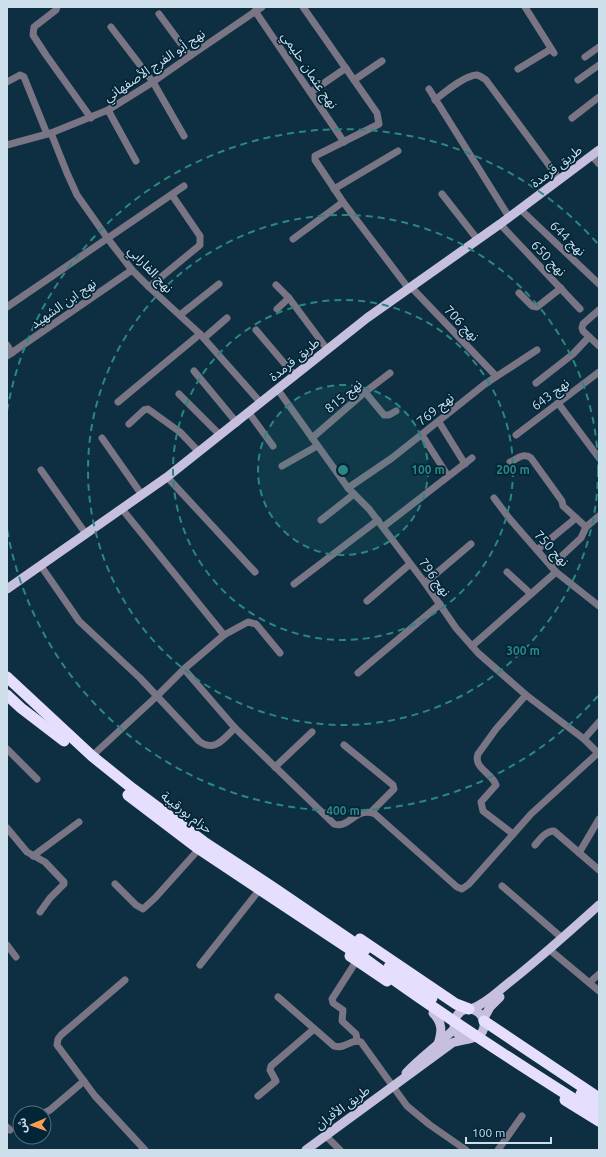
<svg xmlns="http://www.w3.org/2000/svg" width="606" height="1157" font-family="Ubuntu,'Noto Sans Arabic',sans-serif">
	<rect width="100%" height="100%" fill="#0d2f41"/>
	<g fill="none" stroke-linecap="round" stroke-linejoin="round">
		<g stroke="#797584" stroke-width="7">
			<polyline points="57,7 56,10 34,27 33,35 46,55 91,118"/>
			<polyline points="303,7 377,113 379,124 315,156 315,160 343,202 409,289"/>
			<polyline points="525,7 554,53"/>
			<polyline points="255,11 344,142"/>
			<polyline points="159,14 190,56"/>
			<polyline points="111,27 153,82 184,136"/>
			<polyline points="585,57 599,47"/>
			<polyline points="518,69 551,49"/>
			<polyline points="354,80 382,61"/>
			<polyline points="578,80 599,65"/>
			<polyline points="7,82 20,75 24,77 47,134"/>
			<polyline points="429,89 509,217"/>
			<polyline points="311,92 346,68"/>
			<path d="M 435,100 C 445,92 465,75 477,75 C 481,76 483,78 486,80 L 560,180"/>
			<polyline points="108,110 136,161"/>
			<polyline points="572,118 599,97"/>
			<polyline points="51,133 67,173 77,195 108,239 132,270 149,287 200,334 261,403"/>
			<polyline points="7,145 51,133 108,110 153,82 190,56 262,7"/>
			<polyline points="592,156 599,164"/>
			<polyline points="334,189 398,151"/>
			<polyline points="442,194 478,240"/>
			<polyline points="520,209 599,284"/>
			<polyline points="500,224 580,309"/>
			<polyline points="293,239 343,202"/>
			<polyline points="276,285 289,298 327,349"/>
			<polyline points="149,287 200,245 200,236 172,195"/>
			<polyline points="411,287 496,376"/>
			<polyline points="519,293 532,306 537,307 561,288"/>
			<polyline points="7,307 184,186"/>
			<polyline points="277,309 289,298"/>
			<polyline points="599,310 583,324 582,328 583,331 599,346"/>
			<polyline points="180,315 219,284"/>
			<polyline points="256,330 295,376"/>
			<polyline points="204,338 227,318"/>
			<polyline points="7,345 12,353"/>
			<polyline points="7,356 132,270"/>
			<polyline points="194,371 237,423"/>
			<polyline points="536,383 573,354 589,337"/>
			<polyline points="278,390 348,488 369,509 425,583 456,628 478,653 526,695 584,739 599,754"/>
			<polyline points="365,392 384,415 389,415 396,411"/>
			<polyline points="179,394 220,435"/>
			<polyline points="118,402 200,334"/>
			<polyline points="558,403 599,458"/>
			<polyline points="249,413 273,446"/>
			<polyline points="439,422 465,464"/>
			<polyline points="129,424 144,410 148,409 180,432 199,452"/>
			<polyline points="422,435 448,476"/>
			<polyline points="516,435 599,372"/>
			<polyline points="102,438 142,495"/>
			<polyline points="312,438 365,392 390,373"/>
			<path d="M 510,462 C 517,459 524,452 531,458 L 562,501 L 563,506 L 586,527"/>
			<polyline points="282,466 317,446"/>
			<polyline points="41,470 86,534"/>
			<polyline points="167,477 255,572"/>
			<polyline points="348,488 392,458 485,384 537,350"/>
			<polyline points="494,498 509,518 556,572 599,606"/>
			<polyline points="122,509 224,635"/>
			<polyline points="321,520 354,494"/>
			<polyline points="383,527 472,458"/>
			<polyline points="537,550 576,518"/>
			<path d="M 41,566 L 79,621 L 140,678 L 199,741 C 215,753 223,739 235,728 L 334,824 C 350,829 355,806 375,814 L 457,887 L 462,889 L 469,884 L 531,814 L 598,753"/>
			<polyline points="551,566 581,538 586,527 599,516"/>
			<polyline points="507,572 531,594"/>
			<polyline points="425,583 471,544"/>
			<polyline points="294,584 378,520"/>
			<polyline points="367,601 410,564"/>
			<polyline points="472,646 556,572"/>
			<polyline points="184,669 224,635 248,622 256,624 280,653"/>
			<polyline points="358,673 440,604"/>
			<polyline points="584,739 599,722"/>
			<polyline points="344,745 393,785 394,789 371,812"/>
			<polyline points="7,749 37,779"/>
			<polyline points="92,756 157,696 184,669 235,728"/>
			<polyline points="275,767 312,732"/>
			<polyline points="7,828 27,852 45,862 64,882 64,884 50,898 40,912"/>
			<path d="M 513,834 L 483,811 L 481,802 L 496,785 C 492,773 473,768 478,754 L 496,729 L 526,695"/>
			<path d="M 535,845 C 540,839 546,831 554,831 L 599,870"/>
			<polyline points="579,853 599,819"/>
			<polyline points="33,856 79,822"/>
			<polyline points="115,884 136,905 143,909 155,898 199,849"/>
			<polyline points="502,886 562,938"/>
			<polyline points="7,945 16,957"/>
			<polyline points="550,950 599,991"/>
			<polyline points="357,960 332,999 333,1003 343,1010 342,1021 356,1034 357,1040"/>
			<polyline points="200,965 260,889"/>
			<polyline points="125,980 61,1035 58,1039 57,1045 95,1096 145,1150"/>
			<polyline points="590,982 599,974"/>
			<path d="M 278,997 L 334,1046 C 345,1050 351,1038 361,1042 L 407,1106 L 430,1125 L 466,1150"/>
			<polyline points="258,1096 276,1081 270,1070 271,1066 314,1029"/>
			<polyline points="33,1112 38,1113"/>
			<polyline points="44,1113 50,1110 84,1081"/>
			<polyline points="7,1127 10,1130"/>
			<polyline points="326,1136 340,1150"/>
			<polyline points="498,1150 522,1116"/>
		</g>
		<g stroke="#c7bfde" stroke-width="9">
			<polyline points="7,589 167,477 367,318 500,224 599,150"/>
			<path d="M 471,1009 C 485,1004 495,994 506,985 C 538,960 568,933 599,905"/>
			<path d="M 433,1013 C 443,1023 442,1032 438,1044"/>
			<polyline points="483,1020 490,1007 500,997"/>
			<path d="M 406,1073 C 421,1057 440,1044 455,1028"/>
			<path d="M 306,1150 L 452,1043 C 463,1038 485,1041 484,1024 C 484,1019 482,1016 479,1013 C 462,998 441,1028 465,1039"/>
		</g>
		<g stroke="#e5defc" stroke-width="11">
			<polyline points="7,677 92,756 133,789 204,842 274,888 365,950"/>
			<polyline points="7,695 21,708 64,741"/>
			<polyline points="128,795 199,849 360,956"/>
			<polyline points="360,939 456,1004 469,1009"/>
			<polyline points="350,956 387,981"/>
			<polyline points="484,1021 599,1098"/>
			<polyline points="565,1100 599,1121"/>
		</g>
		<g stroke="#e5defc" stroke-width="11">
			<path d="M 361,956 C 437,1012 516,1063 596,1113"/>
			<polyline points="389,967 432,998"/>
			<polyline points="581,1094 599,1106"/>
		</g>
	</g>
	<circle cx="343" cy="470" r="85" fill="#2c8681" fill-opacity=".12"/>
	<g fill="none" stroke="#2c8681" stroke-width="2" stroke-dasharray="7 5">
		<circle cx="343" cy="470" r="85"/>
		<circle cx="343" cy="470" r="170"/>
		<circle cx="343" cy="470" r="255"/>
		<path d="M598 696A341 341 0 0 1 7 529M7 411A341 341 0 0 1 598 244"/>
	</g>
	<g text-anchor="middle" stroke-width="3.5" stroke-linejoin="round" paint-order="stroke">
		<g font-size="13" fill="#cddfeb" stroke="#022537">
			<text transform="translate(154 65) rotate(-34)" y="5">نهج أبو الفرج الأصفهاني</text>
			<text transform="translate(310 70) rotate(56)" y="5">نهج عثمان حليمي</text>
			<text transform="translate(556 166) rotate(-37)" y="5">طريق قرمدة</text>
			<text transform="translate(568 238) rotate(44)" y="5">نهج 644</text>
			<text transform="translate(549 258) rotate(46)" y="5">نهج 650</text>
			<text transform="translate(151 269) rotate(47)" y="5">نهج الفارابي</text>
			<text transform="translate(63 303) rotate(-35)" y="5">نهج ابن الشهيد</text>
			<text transform="translate(462 323) rotate(46)" y="5">نهج 706</text>
			<text transform="translate(294 359) rotate(-39)" y="5">طريق قرمدة</text>
			<text transform="translate(550 394) rotate(-37)" y="5">نهج 643</text>
			<text transform="translate(343 396) rotate(-40)" y="5">نهج 815</text>
			<text transform="translate(435 409) rotate(-39)" y="5">نهج 769</text>
			<text transform="translate(552 548) rotate(47)" y="5">نهج 750</text>
			<text transform="translate(435 577) rotate(54)" y="5">نهج 796</text>
			<text transform="translate(187 812) rotate(37)" y="5">حزام بورقيبة</text>
			<text transform="translate(342 1107) rotate(-36)" y="5">طريق الأفران</text>
		</g>
	</g>
	<circle cx="343" cy="470" r="6" fill="#2c8681" stroke="#022537" stroke-width="2"/>
	<g font-size="12" text-anchor="middle" font-weight="bold" fill="#2c8681" stroke="#022537" stroke-width="3.5" stroke-linejoin="round" paint-order="stroke">
		<text x="428" y="474">100 m</text>
		<text x="513" y="474">200 m</text>
		<text x="523" y="655">300 m</text>
		<text x="343" y="815">400 m</text>
	</g>
	<rect width="606" height="1157" fill="none" stroke="#cddfeb" stroke-width="16"/>
	<g transform="translate(32 1125) rotate(268)"><circle r="19" fill="#022537" stroke="#536f7f"/>
	<path d="M0-3L7 15L0 10L-7 15Z" fill="#fc9d53"/>
	<text y="-6" font-size="11" font-weight="bold" text-anchor="middle" fill="#cddfeb">ش</text>
	</g>
	<path d="M466 1137v6h85v-6" fill="none" stroke="#cddfeb" stroke-width="2"/>
	<text x="472" y="1137" font-size="12" fill="#cddfeb" stroke="#022537" stroke-width="3" paint-order="stroke">100 m</text>
</svg>
